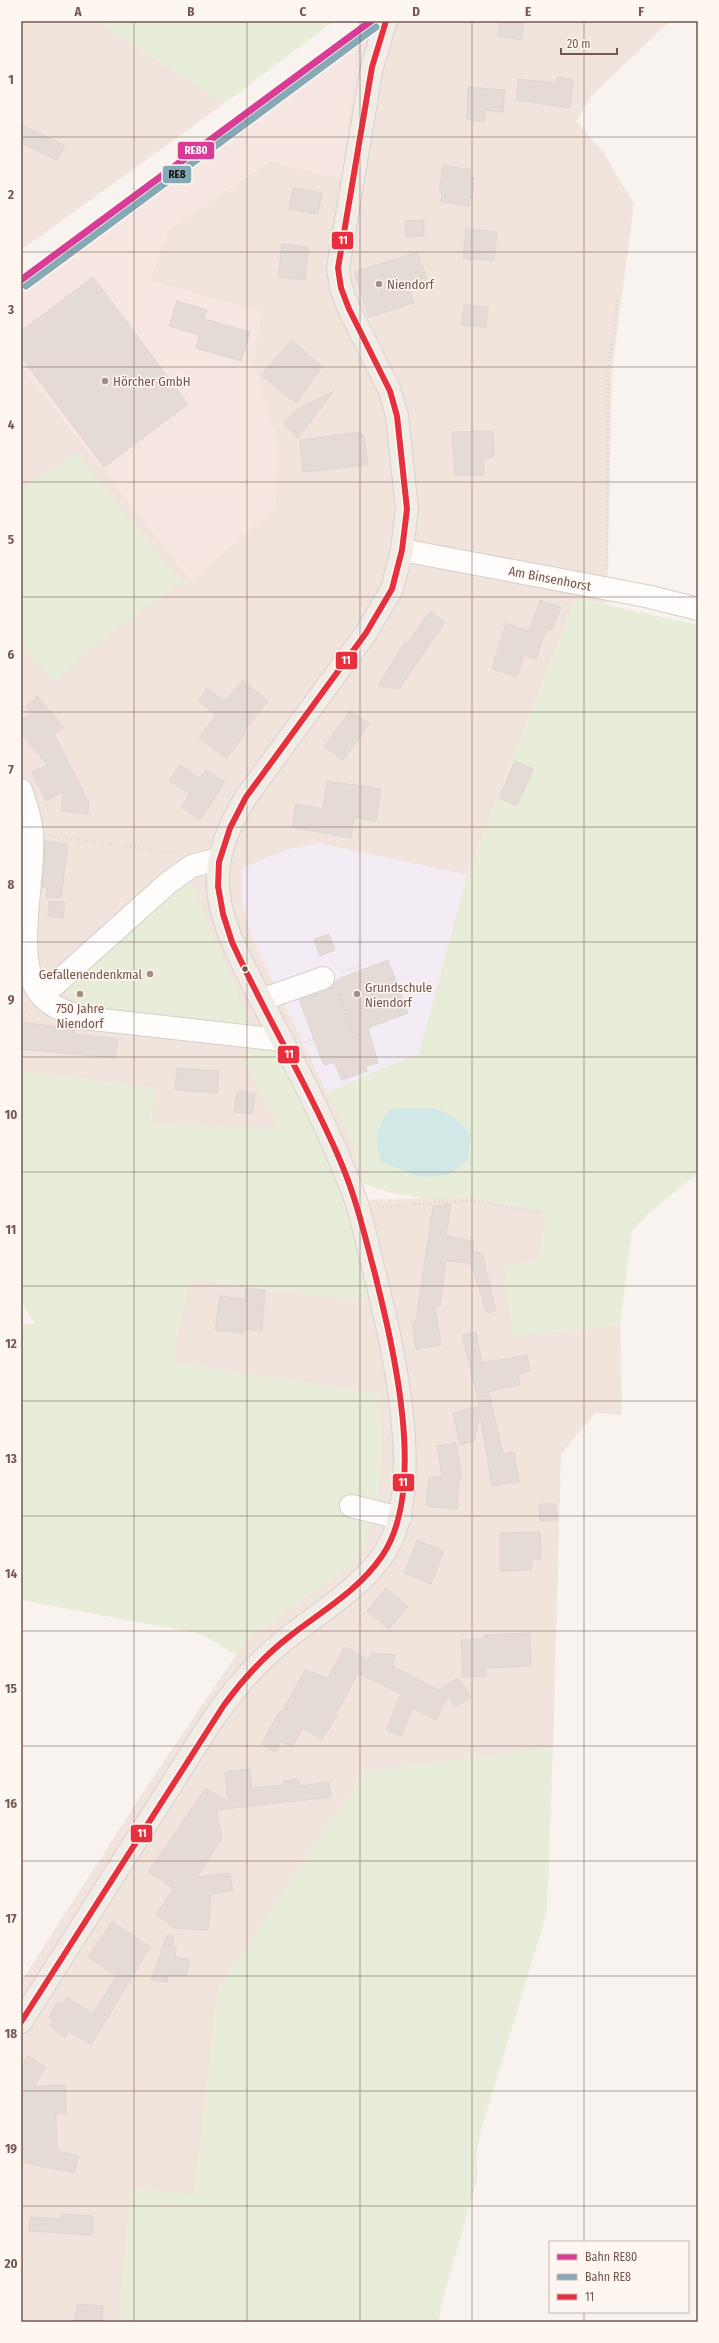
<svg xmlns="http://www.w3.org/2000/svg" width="719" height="2343" font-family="'Fira Sans Condensed',sans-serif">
	<rect width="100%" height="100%" fill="#f8f3ee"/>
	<g fill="#f0e4dd">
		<polygon points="21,21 96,21 225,103 21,250"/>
		<polygon points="387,21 670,21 592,95 576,121 603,152 634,204 612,371 607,604 576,598 467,875 318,843 251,936 353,1143 364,1184 246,1063 281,1130 151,1125 153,1088 21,1071 21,367 192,581 278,445 253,363 262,312 149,281 170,229 269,161 342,179 356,45"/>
		<polygon points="473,1197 546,1212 540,1260 513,1336 620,1325 622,1415 595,1413 561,1454 553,1748 364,1772 218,1990 195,2195 131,2189 120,2322 21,2322 21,1982 142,1794 246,1640 352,1564 375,1513 382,1445 378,1394 174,1363 175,1344 189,1279 331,1297 381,1299 356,1200"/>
	</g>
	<polygon fill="#f6e7e3" points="356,45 342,179 268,161 170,229 149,280 262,312 253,363 278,445 276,507 192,581 21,367 21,292"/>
	<polygon fill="#f3ecf4" points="318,843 467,875 419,1053 327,1092 251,936 242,902 242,868 286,850"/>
	<g fill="#e8edda">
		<polygon points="96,21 334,21 225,103"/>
		<polygon points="76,453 181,583 103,639 53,683 21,643 21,637 25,633 21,628 21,489"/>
		<polygon points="576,598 698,625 698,1173 651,1211 632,1230 620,1325 513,1336 504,1265 540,1260 546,1212 473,1197 431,1199 395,1194 364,1184 353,1143 327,1092 419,1053 467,875"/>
		<polygon points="189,878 251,1026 280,1051 337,1154 381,1299 331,1297 189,1279 175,1344 174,1363 378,1394 382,1445 375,1513 367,1537 352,1564 246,1640 236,1655 201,1634 21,1600 21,1324 35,1324 21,1301 21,1071 153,1088 151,1125 281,1129 245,1063 251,1026 80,1007 67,994 69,978"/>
		<polygon points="553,1748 547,1912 482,2127 476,2155 478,2176 441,2305 439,2322 120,2322 131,2189 195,2194 218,1990 364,1772"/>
	</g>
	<path fill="#d1e8e6" d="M 404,1108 C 439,1108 447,1107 471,1135 L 468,1159 L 448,1175 L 420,1177 L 381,1162 C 375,1139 375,1130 389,1110 Z"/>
	<g fill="#e4dbd6" stroke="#e0d5d1">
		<polygon points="501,21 524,21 522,40 498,36"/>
		<polygon points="557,77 573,79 570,108 516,100 518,79 556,83"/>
		<polygon points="468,87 505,90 503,112 485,110 484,122 467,119"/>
		<polygon points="21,125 65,145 57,160 21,143"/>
		<polygon points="443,165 470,170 470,177 474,178 472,198 469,198 469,206 441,202 442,193 439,192"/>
		<polygon points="293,188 322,193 318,214 289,209"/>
		<polygon points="424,220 424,236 406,237 405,221"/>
		<polygon points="466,229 497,232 494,261 463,258"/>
		<polygon points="282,244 309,247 305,280 278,277"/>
		<polygon points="417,252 429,284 409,290 414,303 369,317 354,272"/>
		<polygon points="93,277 188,404 104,467 21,357 21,331"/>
		<polygon points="177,301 207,310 204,319 250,332 241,361 196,348 199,335 169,326"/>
		<polygon points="464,305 488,307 486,327 462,325"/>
		<polygon points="292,340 322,367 296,403 261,375"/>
		<polygon points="334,391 298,438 283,423 297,409"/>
		<polygon points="493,431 494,457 483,458 484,475 455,475 452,432"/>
		<polygon points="360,432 364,436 368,465 303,472 300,440"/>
		<polygon points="540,600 561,607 552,630 547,628 536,659 524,656 517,677 492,669 506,623 529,631"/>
		<polygon points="430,611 445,622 399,689 378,686 405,642 407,644"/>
		<polygon points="243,680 268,701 243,732 245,734 227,758 199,738 216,715 198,701 207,688 225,701"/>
		<polygon points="37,696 63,727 54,734 89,803 88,814 61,811 63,792 46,801 32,772 48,765 21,734 21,721 31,713 26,707"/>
		<polygon points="350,711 369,724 343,760 324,747"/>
		<polygon points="515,761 533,769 517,806 499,798"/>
		<polygon points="180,765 200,778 206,770 225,782 200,820 181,807 190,794 169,781"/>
		<polygon points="327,781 381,789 376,821 354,818 351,838 292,827 296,804 323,809"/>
		<polygon points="45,841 68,844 61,898 46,897 47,888 42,888"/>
		<polygon points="49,901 65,902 63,918 48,916"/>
		<polygon points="329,934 335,950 320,956 314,939"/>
		<polygon points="388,960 408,1013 368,1028 378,1063 366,1066 367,1071 342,1080 334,1062 324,1065 299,1000 328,990 338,979"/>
		<polygon points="21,1022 75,1029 74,1034 118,1039 115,1058 21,1049"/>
		<polygon points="177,1068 219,1071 217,1093 175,1090"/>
		<polygon points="237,1091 255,1094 252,1114 234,1112"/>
		<polygon points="451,1204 446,1236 473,1241 473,1251 482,1253 496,1311 487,1313 471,1263 446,1261 440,1306 435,1306 441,1345 416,1349 412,1322 416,1321 433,1206"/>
		<polygon points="246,1288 265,1290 262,1331 244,1329 243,1333 215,1330 220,1296 245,1299"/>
		<polygon points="476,1332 482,1363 527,1355 530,1371 518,1374 520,1384 477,1395 462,1335"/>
		<polygon points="489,1394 503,1454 514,1452 519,1482 492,1486 480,1414 474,1441 460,1445 453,1413 479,1407 477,1397"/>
		<polygon points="456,1443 462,1479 459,1478 457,1509 426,1506 429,1477 442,1477 437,1446"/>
		<polygon points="539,1504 556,1504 557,1521 540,1521"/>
		<polygon points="540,1532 541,1559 532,1559 532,1570 500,1571 500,1533"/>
		<polygon points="417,1540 444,1551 431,1584 404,1573"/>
		<polygon points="386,1588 408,1607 389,1629 367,1611"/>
		<polygon points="530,1633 531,1666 485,1668 486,1676 463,1677 461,1640 484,1639 484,1635"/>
		<polygon points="345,1647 368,1660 372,1653 396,1655 392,1666 439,1690 458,1678 471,1697 456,1707 448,1696 436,1720 412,1708 401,1736 386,1730 401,1694 358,1673 336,1714 338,1715 322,1739 303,1728 292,1747 281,1741 275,1752 261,1744 280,1711 282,1712 305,1670 328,1678"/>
		<polygon points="250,1769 252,1788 283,1785 283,1781 299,1779 300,1786 329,1782 331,1797 216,1810 222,1838 197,1877 230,1873 233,1891 211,1894 208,1930 175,1928 156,1915 174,1888 148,1872 206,1788 228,1802 225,1772"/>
		<polygon points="112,1922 150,1947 91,2045 68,2031 65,2037 49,2026 53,2021 48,2018 59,2001 63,2004 67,1997 93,2014 117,1976 88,1957"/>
		<polygon points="167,1935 174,1936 172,1946 176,1947 175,1957 189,1959 187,1976 168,1975 167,1982 151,1980"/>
		<polygon points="28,2056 46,2068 34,2086 65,2085 66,2114 56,2113 57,2151 78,2156 75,2173 21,2162 21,2067"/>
		<polygon points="61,2214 93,2216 92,2235 29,2231 30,2217 61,2219"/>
		<polygon points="77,2304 103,2306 102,2322 75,2322"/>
	</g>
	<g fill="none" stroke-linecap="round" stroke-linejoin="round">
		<g stroke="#d6ceca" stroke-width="24">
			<g id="minor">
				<polyline points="402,550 646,596 698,609"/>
				<path d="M 21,790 C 26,804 31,819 32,834 C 36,878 11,961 41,995 C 52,1008 69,1013 84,1018 L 281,1040"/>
				<polyline points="42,996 168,883 192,866 219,859"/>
				<polyline points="261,1000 323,978"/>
				<polyline points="351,1506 400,1518"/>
			</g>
		</g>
		<g stroke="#d9d0cc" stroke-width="24">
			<path id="major" d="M 21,2022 L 209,1725 C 228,1698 248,1671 274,1649 C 311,1616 372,1585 392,1539 C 423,1468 390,1332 371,1259 C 366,1239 362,1218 355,1198 C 344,1168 331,1139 318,1111 C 299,1071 278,1033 258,994 C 241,960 220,924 218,886 C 216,853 230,824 246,797 L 366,633 L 392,589 L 402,550 L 407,509 L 397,416 L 390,391 L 349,309 L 341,288 L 338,268 L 372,67 L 386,21"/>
		</g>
		<g stroke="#dad1d0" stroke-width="2.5" stroke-dasharray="1 3" stroke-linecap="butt">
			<polyline points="607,569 608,372 618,298"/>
			<polyline points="51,836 175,853"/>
			<polyline points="342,971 361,965"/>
			<polyline points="338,991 355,1040"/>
			<polyline points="21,1015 28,1009"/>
			<polyline points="305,1042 314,1039"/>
			<polyline points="379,1208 469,1200 541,1213"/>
		</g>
		<use href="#minor" stroke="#fefdfc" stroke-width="22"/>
		<use href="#major" stroke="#f2ece7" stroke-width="22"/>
		<g stroke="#fef7f1" stroke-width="9">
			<path id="bus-1" d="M 21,2022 L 224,1705 C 243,1679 264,1656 290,1636 C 322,1611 359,1590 382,1556 C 428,1489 393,1347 375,1274 C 365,1237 357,1201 342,1165 C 310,1088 266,1017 232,942 L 223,914 L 218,886 L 219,862 L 230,828 L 246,797 L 366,633 L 392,589 L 402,550 L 407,509 L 397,416 L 390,391 L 349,309 L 341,288 L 338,268 L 372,67 L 386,21"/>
		</g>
		<use href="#bus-1" stroke="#e7303d" stroke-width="6"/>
		<g stroke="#fef7f1" stroke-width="10">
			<polyline id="rail-1" points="21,280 371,21"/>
		</g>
		<g stroke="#fef7f1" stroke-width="10">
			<polyline id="rail-2" points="26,286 376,27"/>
		</g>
		<use href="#rail-1" stroke="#d83c96" stroke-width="7"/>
		<use href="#rail-2" stroke="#86aab5" stroke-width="7"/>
	</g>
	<path fill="none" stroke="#745750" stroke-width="1" stroke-opacity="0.55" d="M 134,21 L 134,2322M 247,21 L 247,2322M 360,21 L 360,2322M 472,21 L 472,2322M 584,21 L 584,2242M 21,137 L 698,137M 21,252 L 698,252M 21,367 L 698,367M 21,482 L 698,482M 21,597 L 698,597M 21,712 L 698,712M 21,827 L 698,827M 21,942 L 698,942M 21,1057 L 698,1057M 21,1172 L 698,1172M 21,1286 L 698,1286M 21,1401 L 698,1401M 21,1516 L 698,1516M 21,1631 L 698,1631M 21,1746 L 698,1746M 21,1861 L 698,1861M 21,1976 L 698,1976M 21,2091 L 698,2091M 21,2206 L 698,2206M 584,2312 L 584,2322"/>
	<g fill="#a28e87" stroke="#fef7f1" stroke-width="1.5">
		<circle cx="379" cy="284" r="4"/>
		<circle cx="105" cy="381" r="4"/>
		<circle cx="150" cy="974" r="4"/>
		<circle cx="80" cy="994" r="4"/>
		<circle cx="357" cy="994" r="4"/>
	</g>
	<circle fill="#745750" stroke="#fef7f1" stroke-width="1.5" cx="245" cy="969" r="3.5"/>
	<g text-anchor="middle" stroke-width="3" stroke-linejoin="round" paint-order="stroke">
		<g font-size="13" fill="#745750" stroke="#fef7f1" text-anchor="start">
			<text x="387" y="289">Niendorf</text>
			<text x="113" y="386">Hörcher GmbH</text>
			<text x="142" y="979" text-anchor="end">Gefallenendenkmal</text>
			<text x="365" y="992">Grundschule<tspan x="365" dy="15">Niendorf</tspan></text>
			<text x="80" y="1013" text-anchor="middle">750 Jahre<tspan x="80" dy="15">Niendorf</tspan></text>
		</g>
		<g font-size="13" fill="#745750" stroke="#fef7f1">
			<text transform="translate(550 578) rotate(11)" y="5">Am Binsenhorst</text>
		</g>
	</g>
	<g stroke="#fef7f1" stroke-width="1.5">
		<rect x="177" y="141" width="38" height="19" rx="4" fill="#d83c96"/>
		<rect x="162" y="165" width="30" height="19" rx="4" fill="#86aab5"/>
		<rect x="331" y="231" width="23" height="19" rx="4" fill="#e7303d"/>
		<rect x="335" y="651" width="23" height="19" rx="4" fill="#e7303d"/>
		<rect x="277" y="1045" width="23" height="19" rx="4" fill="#e7303d"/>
		<rect x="392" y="1473" width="23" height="19" rx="4" fill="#e7303d"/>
		<rect x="130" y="1824" width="23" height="19" rx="4" fill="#e7303d"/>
	</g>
	<g font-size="11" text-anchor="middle" font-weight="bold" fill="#fff">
		<text x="196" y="154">RE80</text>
		<text x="343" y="244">11</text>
		<text x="346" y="664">11</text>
		<text x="289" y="1058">11</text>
		<text x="403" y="1486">11</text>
		<text x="142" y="1837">11</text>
	</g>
	<g font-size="11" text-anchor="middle" font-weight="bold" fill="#111">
		<text x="177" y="178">RE8</text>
	</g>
	<rect width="719" height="2343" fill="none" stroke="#fef7f1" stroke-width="44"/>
	<rect x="549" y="2241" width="140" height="72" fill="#fef7f1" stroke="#c7b7b1"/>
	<rect x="557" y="2254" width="20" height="6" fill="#d83c96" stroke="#c7b7b1"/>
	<text x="585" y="2261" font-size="12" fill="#745750">Bahn RE80</text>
	<rect x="557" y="2274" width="20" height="6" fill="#86aab5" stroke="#c7b7b1"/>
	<text x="585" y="2281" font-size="12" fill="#745750">Bahn RE8</text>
	<rect x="557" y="2294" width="20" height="6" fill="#e7303d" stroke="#c7b7b1"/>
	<text x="585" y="2301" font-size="12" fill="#745750">11</text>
	<path d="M561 48v6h56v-6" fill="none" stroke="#745750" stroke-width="2"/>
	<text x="567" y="48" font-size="12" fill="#745750" stroke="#fef7f1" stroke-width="3" paint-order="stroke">20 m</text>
	<rect x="22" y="22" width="675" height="2299" fill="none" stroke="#745750" stroke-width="1.5"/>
	<g font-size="13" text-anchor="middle" font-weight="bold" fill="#745750">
		<text x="78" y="16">A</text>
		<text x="191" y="16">B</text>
		<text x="303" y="16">C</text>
		<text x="416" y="16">D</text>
		<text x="528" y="16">E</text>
		<text x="641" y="16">F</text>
		<text x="11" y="84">1</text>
		<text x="11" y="199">2</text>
		<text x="11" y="314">3</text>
		<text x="11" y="429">4</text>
		<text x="11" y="544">5</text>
		<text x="11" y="659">6</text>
		<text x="11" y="774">7</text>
		<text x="11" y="889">8</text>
		<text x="11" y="1004">9</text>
		<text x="11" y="1119">10</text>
		<text x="11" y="1234">11</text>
		<text x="11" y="1348">12</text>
		<text x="11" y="1463">13</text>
		<text x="11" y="1578">14</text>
		<text x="11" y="1693">15</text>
		<text x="11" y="1808">16</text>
		<text x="11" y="1923">17</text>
		<text x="11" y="2038">18</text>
		<text x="11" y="2153">19</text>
		<text x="11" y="2268">20</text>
	</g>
</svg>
